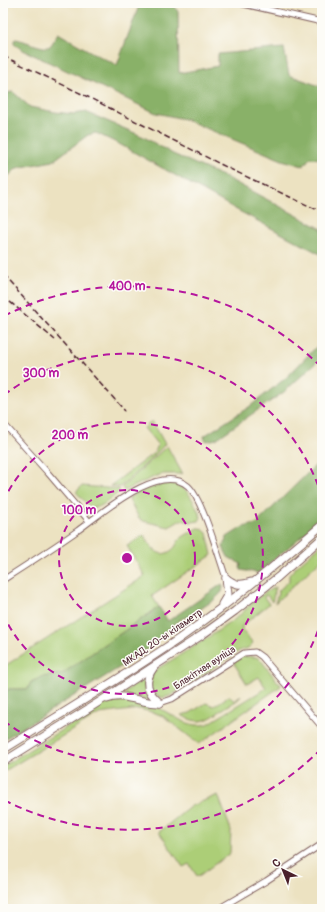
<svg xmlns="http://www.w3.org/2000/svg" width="325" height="912" font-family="Pangolin,sans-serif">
	<rect width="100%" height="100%" fill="#fdfcf7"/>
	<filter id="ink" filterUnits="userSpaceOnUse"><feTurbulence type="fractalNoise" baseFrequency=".025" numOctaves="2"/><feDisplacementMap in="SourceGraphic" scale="8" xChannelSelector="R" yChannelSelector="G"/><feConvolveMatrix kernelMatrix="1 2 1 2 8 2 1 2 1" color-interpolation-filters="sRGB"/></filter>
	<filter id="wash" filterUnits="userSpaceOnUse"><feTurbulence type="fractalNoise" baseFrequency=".012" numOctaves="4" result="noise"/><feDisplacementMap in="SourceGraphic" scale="16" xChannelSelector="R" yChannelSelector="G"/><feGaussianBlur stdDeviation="0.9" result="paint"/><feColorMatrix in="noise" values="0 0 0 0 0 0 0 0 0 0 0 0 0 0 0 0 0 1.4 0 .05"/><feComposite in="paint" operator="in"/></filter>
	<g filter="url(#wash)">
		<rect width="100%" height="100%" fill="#ece2c1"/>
		<g fill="#acce77" stroke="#7b7651">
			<polygon points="152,421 165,444 151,459 120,487 110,486 155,452 158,445 144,428"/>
			<polygon points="167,446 182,473 180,474 163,474 154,477 124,491 122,487"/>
			<path d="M 168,483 C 188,484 193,501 201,517 L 199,521 L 192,522 L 181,520 L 169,527 L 143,521 L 139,518 L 129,500 L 130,497 L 145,489 Z"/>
			<path d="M 82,486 L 119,489 L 119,492 C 111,498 101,510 90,507 L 76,492 Z"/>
			<path d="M 198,528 L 201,528 L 207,533 L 212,555 L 152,596 L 159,607 L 62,674 L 42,677 L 31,682 L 28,689 L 9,689 L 3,693 L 3,667 L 145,576 L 127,546 L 144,535 C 150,545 158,561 172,550 C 176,547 177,543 179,540 C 184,535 192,532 198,528 Z"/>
			<polygon points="322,544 322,559 275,603 279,590 289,581 289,575 297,566"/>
			<path d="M 276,587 L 272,602 L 267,595 L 264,597 L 269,604 L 242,626 L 242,630 L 253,643 L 248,648 L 239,651 L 172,695 C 161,700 157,697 150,688 L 152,672 C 180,655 209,638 235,619 C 249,608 259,593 276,587 Z"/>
			<path d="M 240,656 L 256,657 L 260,659 L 281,686 L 199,744 L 163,716 L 155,713 L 140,709 L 99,714 L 3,772 L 3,766 L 107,702 C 110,701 113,699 116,699 C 125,699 152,704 159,708 C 175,716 189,729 208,724 L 266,688 L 259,677 L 247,684 L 235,665 L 234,662 Z"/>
			<path d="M 146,678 C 143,688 146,694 153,701 L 127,696 L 125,693 L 127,690 Z"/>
			<path d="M 229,696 L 230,696 L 234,701 L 241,696 C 238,701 231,704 226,707 C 209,719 202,727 181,715 L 190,713 L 206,703 L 214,706 Z"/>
			<polygon points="218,795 231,830 230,853 200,875 197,876 189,864 183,867 159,832 191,806"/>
		</g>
		<g fill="#89b168" stroke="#6a684a">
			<path d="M 140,3 L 173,3 L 178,12 L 179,73 L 218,66 L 218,54 L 284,48 L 289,75 L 322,87 L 322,159 L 310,158 L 303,166 L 282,160 L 184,119 L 156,113 L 23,50 L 14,44 L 14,40 L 16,39 C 23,40 43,49 48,47 C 53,45 55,37 58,33 L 93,53 L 117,65 Z"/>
			<polygon points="13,92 30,107 55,112 74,114 86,112 144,137 173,154 227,178 322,229 322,255 237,210 121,145 96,133 88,135 53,161 17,168 3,181 3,97 6,93"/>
			<polygon points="322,341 322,357 284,392 216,439 208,441 205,440 204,436 249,407 287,377"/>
			<polygon points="322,459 322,519 258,573 241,570 240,567 241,564 228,557 223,547 227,537 243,527 256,524"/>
			<polygon points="222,584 223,587 222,592 214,600 190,616 181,619 171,627 163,633 155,644 130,661 3,740 3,693 9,689 28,689 31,682 42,677 62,674 159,607 168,621"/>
		</g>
	</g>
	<g filter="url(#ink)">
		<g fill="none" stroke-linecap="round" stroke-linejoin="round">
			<g stroke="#836360" stroke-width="7">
				<g id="minor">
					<polyline points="239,3 322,22"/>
					<polyline points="3,423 48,473 89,521"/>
					<path d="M 3,580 C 28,564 53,548 77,531 C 100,515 159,461 188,486 C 202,498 219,558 226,578"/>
					<polyline points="160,703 172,699 244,653 255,652 262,657 322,727"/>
					<polyline points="218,909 266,881 322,844"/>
				</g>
			</g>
			<g stroke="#836360" stroke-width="9">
				<g id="highway">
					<path d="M 226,578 C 235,585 240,586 251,582"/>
					<polyline points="222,604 228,594 226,578"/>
					<path d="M 154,667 C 143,682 147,692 160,703"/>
					<path d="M 107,699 C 125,692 142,704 160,703"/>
					<path d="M 3,750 C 62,713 122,678 180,638 C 230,603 276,565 322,525"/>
					<polyline points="3,762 99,702 202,635 235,611 278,577 322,538"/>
				</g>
			</g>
			<use href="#minor" stroke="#fff" stroke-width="5"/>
			<use href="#highway" stroke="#fff" stroke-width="7"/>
			<g stroke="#4a1f2b" stroke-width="1.5" stroke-dasharray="6 3" stroke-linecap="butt">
				<polyline points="3,56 82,94 228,168 322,212"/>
				<polyline points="3,275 125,411"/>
				<polyline points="3,296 55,340"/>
			</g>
		</g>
	</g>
	<g fill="none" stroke="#b5179e" stroke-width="2" stroke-dasharray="7 5">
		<circle cx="127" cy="558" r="68"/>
		<path d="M3 502A136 136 0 1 1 3 614"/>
		<path d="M322 619A204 204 0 0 1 4 721M4 395A204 204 0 0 1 322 497"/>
		<path d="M321 749A272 272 0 0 1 4 800M4 316A272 272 0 0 1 321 367"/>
	</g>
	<g text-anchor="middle" stroke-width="3" stroke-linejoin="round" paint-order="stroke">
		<g font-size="10" fill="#4a1f2b" stroke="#fdfcf7">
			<text transform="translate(162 637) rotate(-34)" y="4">МКАД, 20-ы кіламетр</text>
			<text transform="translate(204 667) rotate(-33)" y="4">Блакітная вуліца</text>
		</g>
	</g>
	<circle cx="127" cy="558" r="6" fill="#b5179e" stroke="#fdfcf7" stroke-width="2"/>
	<g font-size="12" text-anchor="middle" font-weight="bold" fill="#b5179e" stroke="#fdfcf7" stroke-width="3" stroke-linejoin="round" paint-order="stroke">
		<text x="127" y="290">400 m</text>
		<text x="41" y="377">300 m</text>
		<text x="70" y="439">200 m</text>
		<text x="79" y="514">100 m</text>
	</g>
	<rect width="325" height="912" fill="none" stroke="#fdfcf7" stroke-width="16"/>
	<g transform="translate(283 870) rotate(317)" stroke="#fdfcf7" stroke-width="3" paint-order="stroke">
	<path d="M0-3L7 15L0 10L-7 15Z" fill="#4a1f2b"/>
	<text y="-6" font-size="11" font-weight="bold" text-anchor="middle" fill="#4a1f2b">С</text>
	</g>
</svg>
